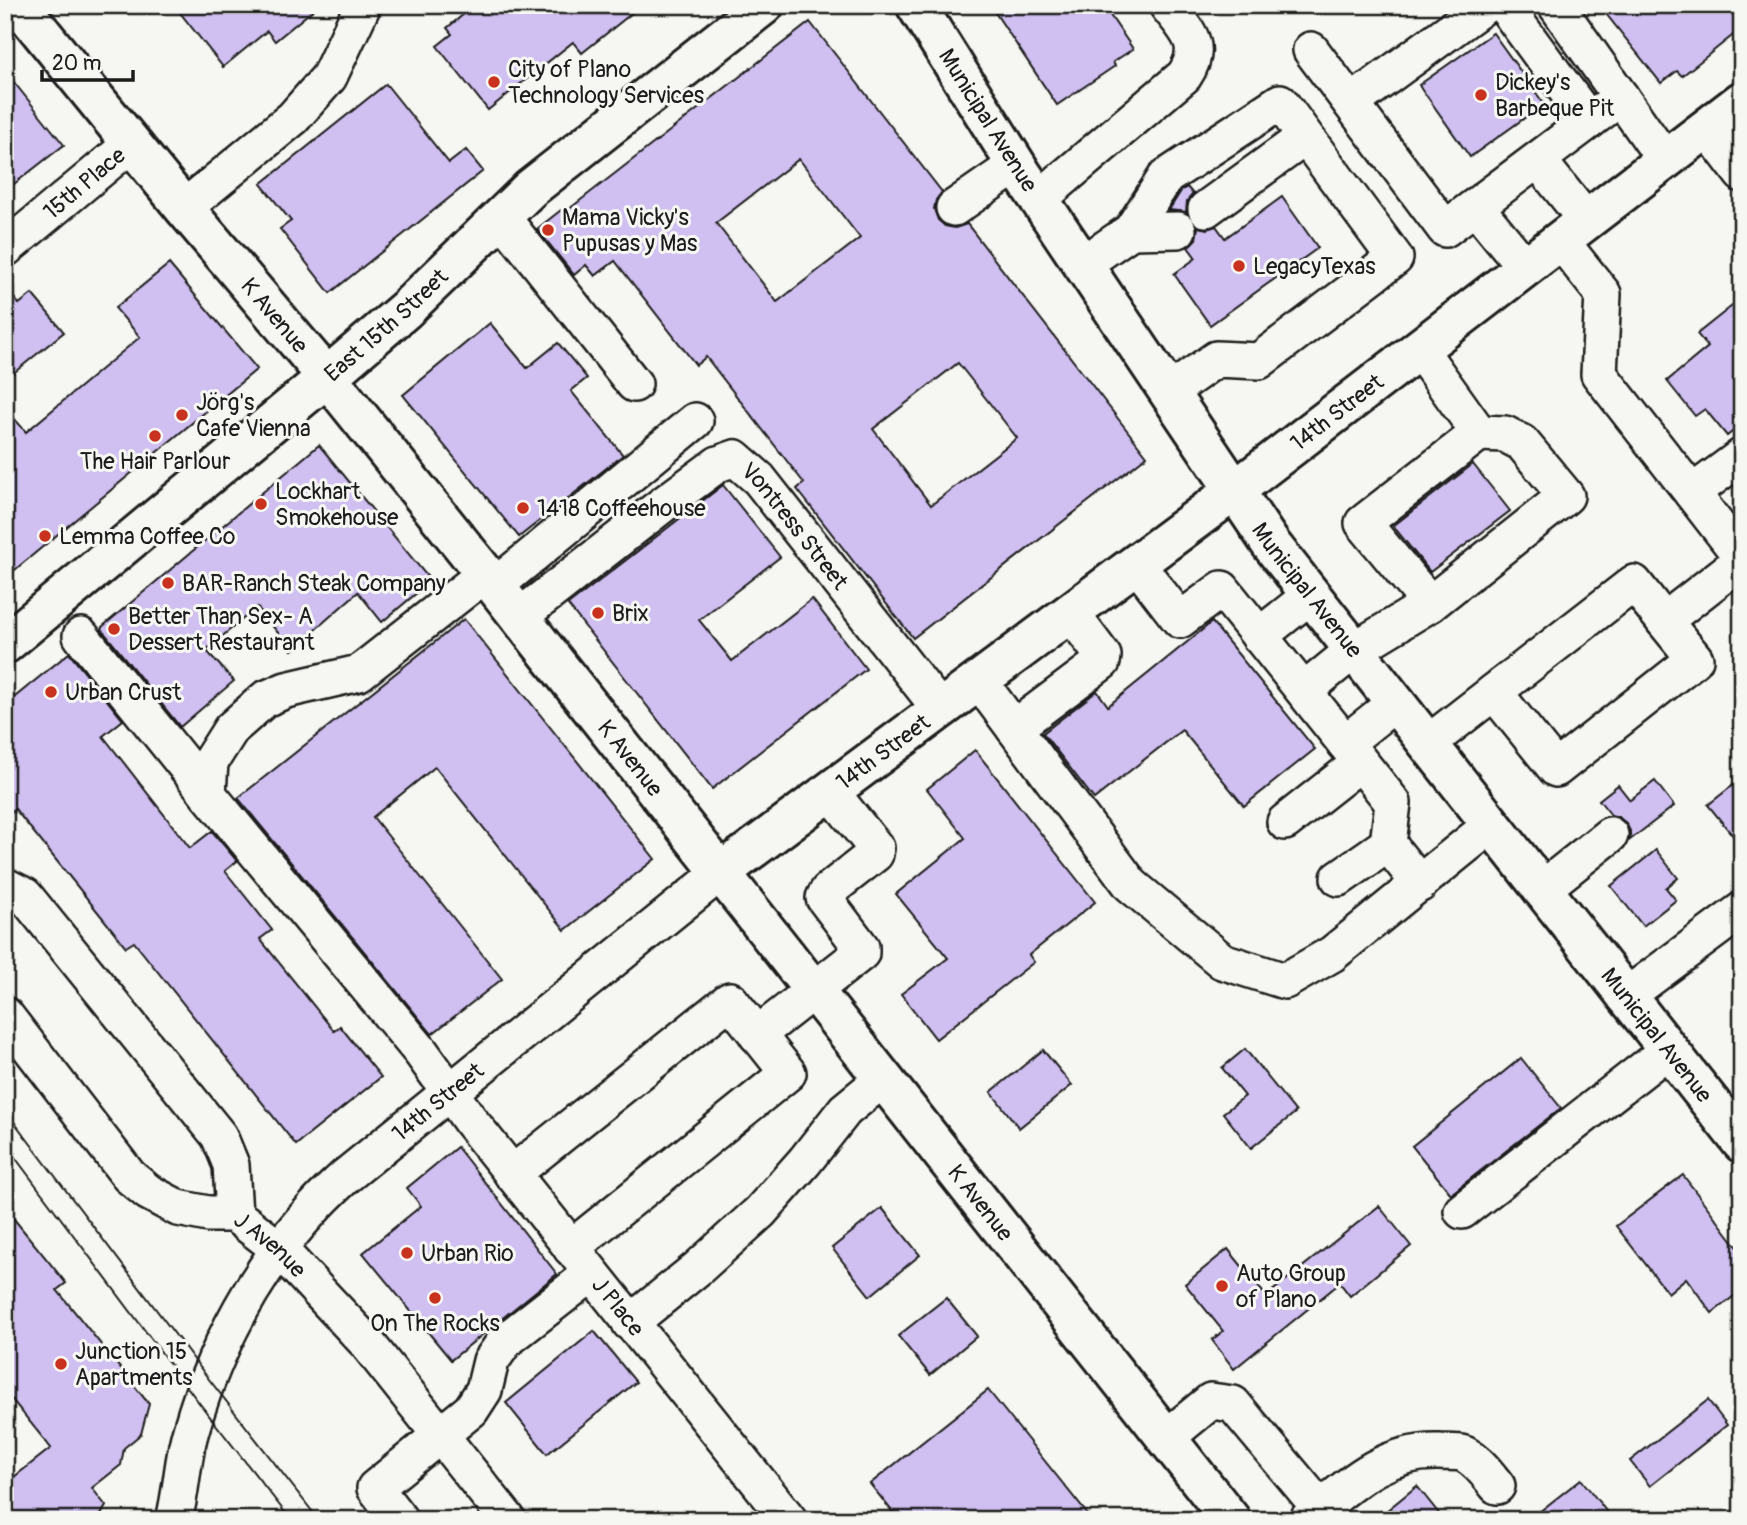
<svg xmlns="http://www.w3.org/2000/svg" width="1747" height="1525" font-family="Pangolin,sans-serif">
	<rect width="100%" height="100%" fill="#f6f6f2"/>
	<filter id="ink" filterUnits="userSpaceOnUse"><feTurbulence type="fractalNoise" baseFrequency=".0143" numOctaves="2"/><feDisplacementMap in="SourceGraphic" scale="14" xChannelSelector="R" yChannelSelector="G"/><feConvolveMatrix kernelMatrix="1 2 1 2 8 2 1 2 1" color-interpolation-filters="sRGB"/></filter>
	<g filter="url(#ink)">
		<g fill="#d0bff1" stroke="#1c1c1c" stroke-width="2" fill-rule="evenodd">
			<polygon points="174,5 319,5 275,41 267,31 223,67"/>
			<polygon points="475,5 642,5 582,53 573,42 488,110 437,46 452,34 447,28"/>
			<polygon points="990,5 1103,5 1133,49 1113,62 1115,66 1057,105"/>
			<polygon points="1599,5 1742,5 1742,28 1682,76 1677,71 1661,83"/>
			<path d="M 810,22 L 942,192 L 936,200 L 934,209 L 938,220 L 945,226 L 955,228 L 967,224 L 1147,456 L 913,638 L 797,489 L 804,483 L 706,357 L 696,365 L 615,261 L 595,276 L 586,265 L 574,275 L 537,229 L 561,210 L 564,213 ZM 799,159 L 860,238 L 777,302 L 716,223 ZM 958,363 L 1017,438 L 931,505 L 873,429 Z"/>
			<polygon points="1493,33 1544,104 1470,157 1419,85"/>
			<polygon points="5,71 64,145 5,191"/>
			<polygon points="386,84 449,163 466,150 483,171 330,293 280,229 291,221 261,184"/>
			<polygon points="1187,187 1193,194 1187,201 1186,212 1169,210 1181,191"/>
			<polygon points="1282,197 1318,248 1210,325 1174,274 1196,258 1188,247 1196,239 1198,227 1207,229 1216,226 1225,238"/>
			<polygon points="169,264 257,369 5,578 5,408 26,432 140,337 115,308"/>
			<polygon points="5,287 19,304 32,294 64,332 5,380"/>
			<polygon points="1742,298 1742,424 1727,436 1705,409 1695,416 1667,381 1708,347 1697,334"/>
			<polygon points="490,323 527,368 558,343 587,378 571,391 623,455 519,537 403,395"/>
			<polygon points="319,445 431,581 382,622 358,592 292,650 257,607 206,650 234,681 180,727 102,630 102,627"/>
			<polygon points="1473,464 1510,511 1430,572 1393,526"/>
			<polygon points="723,485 780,557 699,620 732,661 812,599 866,669 712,789 568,605"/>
			<polygon points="464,619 655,859 565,930 435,767 373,817 502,979 432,1034 238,798"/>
			<polygon points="1212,622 1315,749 1244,806 1182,730 1094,799 1043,733 1097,691 1108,706"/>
			<polygon points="69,653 123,720 103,736 190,848 212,831 237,861 225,871 272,930 260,939 334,1031 340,1026 381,1077 296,1145 134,942 126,947 15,809 5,817 5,705"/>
			<polygon points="975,750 1095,902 1029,955 1034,962 936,1039 901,994 948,958 896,894 965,838 927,789"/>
			<polygon points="1742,778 1742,847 1708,805"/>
			<polygon points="1655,781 1674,806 1630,840 1630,831 1626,823 1618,817 1611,815 1599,800 1618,785 1630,800"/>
			<polygon points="1656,850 1678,878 1666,888 1676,900 1643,926 1611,886"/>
			<polygon points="1245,1049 1296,1112 1251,1148 1223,1113 1245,1096 1222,1068"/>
			<polygon points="1043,1050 1072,1085 1019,1128 991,1092"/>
			<polygon points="1521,1058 1561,1108 1451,1194 1412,1146"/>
			<polygon points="457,1147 557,1274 451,1360 363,1253 421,1206 407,1188"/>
			<polygon points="1683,1175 1742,1253 1742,1290 1712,1313 1686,1278 1668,1293 1616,1226"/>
			<polygon points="1379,1206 1411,1246 1350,1296 1340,1283 1234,1369 1212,1340 1223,1331 1185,1284 1228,1249 1266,1296"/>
			<polygon points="5,1208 66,1283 57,1290 149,1404 141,1434 124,1448 121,1465 92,1488 106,1506 98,1520 5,1520 5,1484 51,1448 5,1391"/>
			<polygon points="882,1208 920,1255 870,1296 832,1248"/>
			<polygon points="946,1298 977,1336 930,1375 898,1336"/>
			<polygon points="594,1331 636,1382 547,1454 506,1403"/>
			<polygon points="988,1390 1092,1520 899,1520 870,1484"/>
			<polygon points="1708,1400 1727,1425 1650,1486 1630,1461"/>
			<polygon points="1581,1479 1613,1520 1529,1520"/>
			<polygon points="1417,1486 1444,1520 1375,1520"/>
		</g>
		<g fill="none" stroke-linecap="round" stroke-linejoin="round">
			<g stroke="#1c1c1c" stroke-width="40">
				<g id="minor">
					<polyline points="1504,5 1589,121"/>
					<polyline points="1556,5 1665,160"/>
					<polyline points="1311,50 1445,229 1621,97"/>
					<polyline points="1351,103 1485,5"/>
					<polyline points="1707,128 1742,174"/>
					<polyline points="1538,160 1586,220"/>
					<path d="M 1039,199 L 1184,76 C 1205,45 1187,31 1167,5"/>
					<polyline points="1476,207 1525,267"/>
					<polyline points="184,208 293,118 329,77 363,5"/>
					<polyline points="954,208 1016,165"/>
					<polyline points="1206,209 1305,137"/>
					<polyline points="501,216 634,384"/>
					<polyline points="1131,231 1178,230"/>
					<polyline points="1560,240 1603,294 1599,374 1692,493 1742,456"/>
					<path id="s1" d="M 5,249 L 131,144"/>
					<polyline points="1083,264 1131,231 1166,177 1280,102 1395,258 1259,361 1216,359 1168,393"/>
					<polyline points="1692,493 1737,551 1742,554"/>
					<polyline points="1136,563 1180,620 1222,589 1393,803 1388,844 1420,884"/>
					<path id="s2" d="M 485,574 L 359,673 L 286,690 L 265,699 L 231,729 L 210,762 L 208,794 L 421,1052 L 472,1123 L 789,1520"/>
					<polyline points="495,586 695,421"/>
					<polyline points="1430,604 1566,496 1522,443 1505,434 1479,433"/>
					<path id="s3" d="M 519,617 L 665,503 L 718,464 L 735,458 L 759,479 L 940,709"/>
					<polyline points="81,636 208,794"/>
					<polyline points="1259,636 1311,595"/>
					<polyline points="979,681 1131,885 1222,961 1285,981 1332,954 1491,825"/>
					<polyline points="1304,691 1354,650 1430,604 1363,523 1479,433 1419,349"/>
					<polyline points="1494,692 1556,769 1695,659 1664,621"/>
					<polyline points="1014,728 1102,662 1103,656 1070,612"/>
					<polyline points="1345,743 1395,703"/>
					<polyline points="1427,744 1634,583 1664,621 1742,560"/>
					<polyline points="1285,822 1360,763"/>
					<polyline points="1339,878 1388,844"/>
					<polyline points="5,886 25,896 219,1136 231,1165 234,1214"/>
					<polyline points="1541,890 1610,835"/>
					<polyline points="1625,997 1742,910"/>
					<path id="s4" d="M 5,1015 L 129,1176 L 148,1192 L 178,1208 L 208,1214 L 234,1214 L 279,1249 L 367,1343 L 508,1520"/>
					<polyline points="757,1035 861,953 861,947 824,898 828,891 875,854 876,848 830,791"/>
					<polyline points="512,1174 730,1000 788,1073 571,1248"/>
					<polyline points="1462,1211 1668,1050"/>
					<polyline points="630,1323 698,1268 760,1212 805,1161 845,1110 883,1079"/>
					<polyline points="1166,1438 1211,1401 1233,1404 1330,1520"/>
					<path id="s5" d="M 174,1520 C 182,1490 182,1459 191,1430 C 218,1334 272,1242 346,1176 L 720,873"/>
					<polyline points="400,1520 375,1488 471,1410 484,1390 491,1361 505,1341 591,1274"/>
					<path d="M 1307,1520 C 1348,1486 1383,1450 1440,1452 C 1447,1453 1460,1451 1466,1455 C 1479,1462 1488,1475 1497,1486"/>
				</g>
			</g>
			<g stroke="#1c1c1c" stroke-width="44">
				<g id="major">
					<path id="s6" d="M 19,5 L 184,208 L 327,377 L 495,586 L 1231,1520"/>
					<path id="s7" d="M 916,5 L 1022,174 L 1270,543 L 1742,1143"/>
					<path id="s8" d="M 5,644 L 327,377 L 405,310 L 530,189 L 764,5"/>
					<path id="s9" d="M 720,873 L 1234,491 L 1742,101"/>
				</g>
			</g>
			<use href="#minor" stroke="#f6f6f2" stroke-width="35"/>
			<use href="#major" stroke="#f6f6f2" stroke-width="38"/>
			<g stroke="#1c1c1c" stroke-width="2">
				<polyline points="5,1110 208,1378 319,1520"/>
				<polyline points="5,1144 200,1404 291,1520"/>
			</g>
		</g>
	</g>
	<g fill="#c8321e" stroke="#f6f6f2" stroke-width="2.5">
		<circle cx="494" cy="82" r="7"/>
		<circle cx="1481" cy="95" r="7"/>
		<circle cx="548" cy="230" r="7"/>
		<circle cx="1239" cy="266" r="7"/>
		<circle cx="182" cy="415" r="7"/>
		<circle cx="155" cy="436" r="7"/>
		<circle cx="261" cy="504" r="7"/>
		<circle cx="523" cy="508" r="7"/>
		<circle cx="45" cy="536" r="7"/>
		<circle cx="168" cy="583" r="7"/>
		<circle cx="598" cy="613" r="7"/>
		<circle cx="114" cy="629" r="7"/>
		<circle cx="51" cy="692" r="7"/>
		<circle cx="407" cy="1253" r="7"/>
		<circle cx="1222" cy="1286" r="7"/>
		<circle cx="435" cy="1298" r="7"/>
		<circle cx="61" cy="1364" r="7"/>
	</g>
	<g text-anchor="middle" stroke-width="6" stroke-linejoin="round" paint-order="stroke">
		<g font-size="23" fill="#1c1c1c" stroke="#f6f6f2" text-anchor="start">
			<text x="508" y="77">City of Plano<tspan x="508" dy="26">Technology Services</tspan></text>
			<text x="1495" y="90">Dickey's<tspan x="1495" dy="26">Barbeque Pit</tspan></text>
			<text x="562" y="225">Mama Vicky's<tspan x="562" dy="26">Pupusas y Mas</tspan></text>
			<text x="1253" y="274">LegacyTexas</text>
			<text x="196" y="410">Jörg's<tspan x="196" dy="26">Cafe Vienna</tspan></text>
			<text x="155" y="469" text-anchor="middle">The Hair Parlour</text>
			<text x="275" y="499">Lockhart<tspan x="275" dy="26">Smokehouse</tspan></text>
			<text x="537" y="516">1418 Coffeehouse</text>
			<text x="59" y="544">Lemma Coffee Co</text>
			<text x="182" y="591">BAR-Ranch Steak Company</text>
			<text x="612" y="621">Brix</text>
			<text x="128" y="624">Better Than Sex- A<tspan x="128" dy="26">Dessert Restaurant</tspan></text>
			<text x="65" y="700">Urban Crust</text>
			<text x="421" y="1261">Urban Rio</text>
			<text x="1236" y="1281">Auto Group<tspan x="1236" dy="26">of Plano</tspan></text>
			<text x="435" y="1331" text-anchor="middle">On The Rocks</text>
			<text x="75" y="1359">Junction 15<tspan x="75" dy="26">Apartments</tspan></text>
		</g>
		<g font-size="23" fill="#1c1c1c" stroke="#f6f6f2">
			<text dy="8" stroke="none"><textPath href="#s7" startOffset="136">Municipal Avenue</textPath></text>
			<text dy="8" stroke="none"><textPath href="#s1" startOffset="103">15th Place</textPath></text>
			<text dy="8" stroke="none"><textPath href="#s6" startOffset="402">K Avenue</textPath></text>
			<text dy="8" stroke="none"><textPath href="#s8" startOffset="497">East 15th Street</textPath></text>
			<text dy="8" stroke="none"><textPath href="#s9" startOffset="770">14th Street</textPath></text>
			<text dy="8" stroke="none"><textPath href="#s3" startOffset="360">Vontress Street</textPath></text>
			<text dy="8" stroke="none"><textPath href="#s7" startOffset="704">Municipal Avenue</textPath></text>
			<text dy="8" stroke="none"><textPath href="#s9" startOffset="203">14th Street</textPath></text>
			<text dy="8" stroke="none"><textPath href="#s6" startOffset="970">K Avenue</textPath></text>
			<text dy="8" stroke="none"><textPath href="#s7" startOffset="1270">Municipal Avenue</textPath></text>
			<text dy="8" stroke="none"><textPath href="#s5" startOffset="511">14th Street</textPath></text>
			<text dy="8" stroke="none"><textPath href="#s6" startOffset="1536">K Avenue</textPath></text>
			<text dy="8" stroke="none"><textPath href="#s4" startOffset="366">J Avenue</textPath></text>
			<text dy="8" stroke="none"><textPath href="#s2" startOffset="1031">J Place</textPath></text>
		</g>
	</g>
	<rect width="1747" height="1525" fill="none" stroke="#f6f6f2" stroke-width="28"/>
	<rect x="14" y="14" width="1719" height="1497" fill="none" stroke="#1c1c1c" stroke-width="2.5" filter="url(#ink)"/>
	<path d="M42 70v10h91v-10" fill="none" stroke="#1c1c1c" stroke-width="3.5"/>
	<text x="52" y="70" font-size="21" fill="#1c1c1c" stroke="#f6f6f2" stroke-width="5" paint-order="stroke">20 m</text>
</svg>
